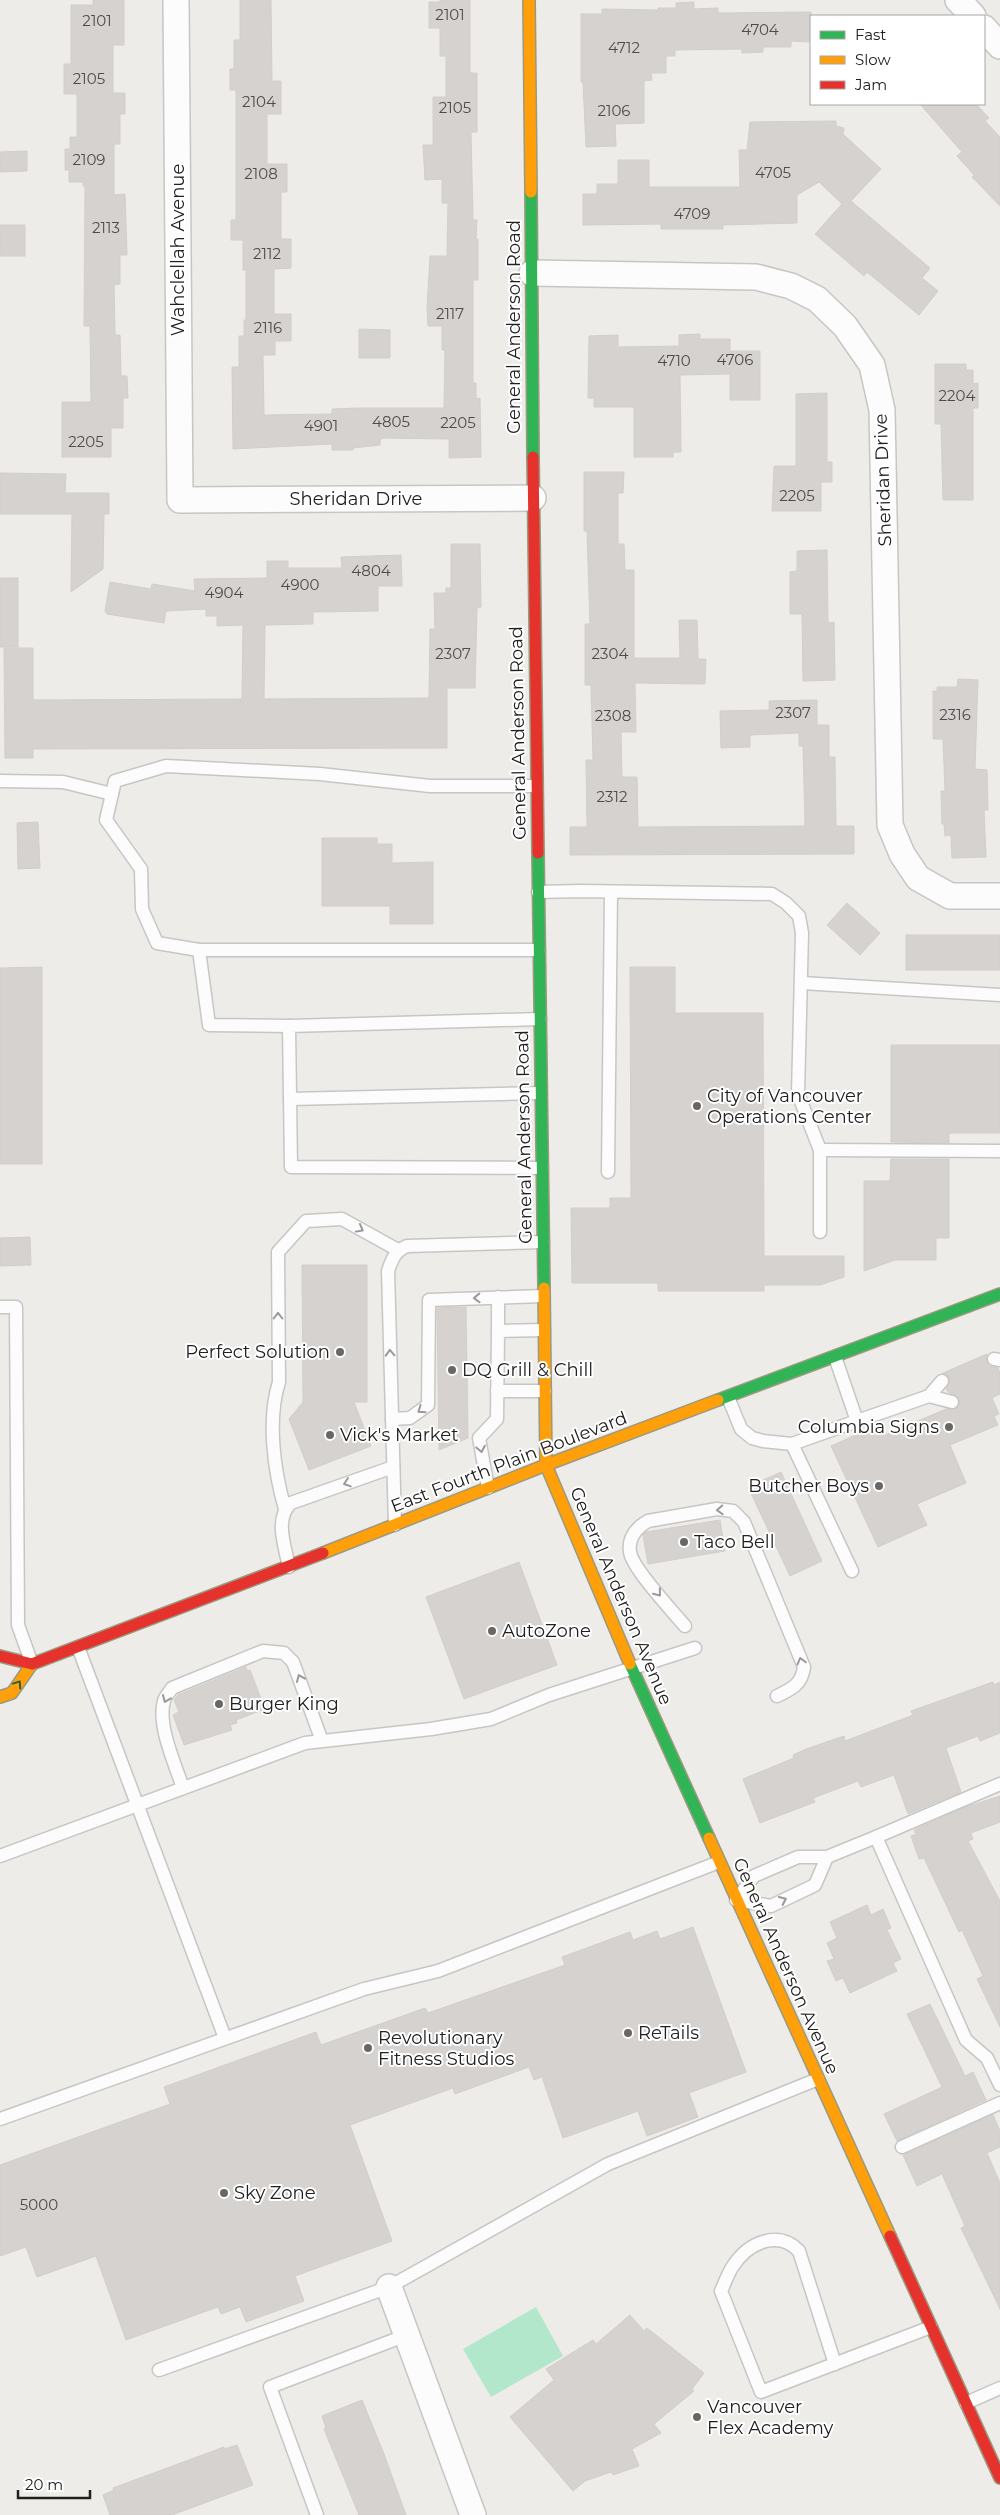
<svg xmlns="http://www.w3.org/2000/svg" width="1000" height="2515" font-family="Montserrat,sans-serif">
	<rect width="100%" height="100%" fill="#eeece9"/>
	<polygon fill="#b2e7cc" points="536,2307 563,2356 491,2397 463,2349"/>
	<g fill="#d5d2d0" stroke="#d2ceca">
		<polygon points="93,0 124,0 124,45 113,45 113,93 125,93 125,114 120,114 120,144 114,144 114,195 125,194 127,255 120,255 120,284 114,285 115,335 120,335 121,376 127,376 128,398 123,398 123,428 111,428 111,457 62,457 62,402 91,402 90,326 84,326 85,186 83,186 83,182 69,182 69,170 65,170 65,149 70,149 70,137 77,137 77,94 64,94 64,64 71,64 71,5 93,5"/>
		<polygon points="240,0 271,0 272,81 281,81 281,114 267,114 267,164 287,164 287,192 281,192 281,239 291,239 291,268 274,269 274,314 291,314 291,341 275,341 275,355 263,355 264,415 332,414 332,409 359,408 444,408 445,350 442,350 442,326 428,326 427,308 430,256 447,256 448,203 442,203 442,179 425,180 423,145 433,145 433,97 446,97 446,56 440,56 440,28 429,28 429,2 440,2 440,0 470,0 470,73 477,73 477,132 471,132 473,220 477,220 476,239 478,239 478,280 473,280 473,383 476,383 476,399 480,398 481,457 449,458 449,439 383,438 380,440 380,445 353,448 353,450 332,450 332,444 233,449 232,367 239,367 239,336 244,336 244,320 246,320 246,270 243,270 243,240 231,240 231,220 236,220 236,90 230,90 230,69 234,69 234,40 240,40"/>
		<polygon points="694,2 694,9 718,8 718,13 811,12 811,42 791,41 791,47 763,47 763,52 742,53 742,49 675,50 675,56 666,56 666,73 651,73 652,80 644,81 644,123 615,124 616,146 586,147 583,82 581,82 581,14 602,14 602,9 658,10 658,8 676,8 676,3"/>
		<polygon points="920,104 976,104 989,118 985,121 1000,137 1000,206 972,177 974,175 957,156 962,152"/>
		<polygon points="836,121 836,126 844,128 843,134 881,169 851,201 930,268 922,278 938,291 919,315 867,272 864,276 815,234 842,204 819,182 797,195 797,223 723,225 723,229 661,229 661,224 583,225 583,194 597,194 597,184 618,184 618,160 649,160 649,187 740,187 739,150 747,150 750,122"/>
		<polygon points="27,151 27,171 0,172 0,152"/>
		<rect x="0" y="225" width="25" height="31"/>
		<polygon points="359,329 390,330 390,358 359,358"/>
		<polygon points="700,334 700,339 730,339 730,351 760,351 760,400 730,400 730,374 680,375 681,452 673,452 673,457 634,457 634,407 594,407 594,398 588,398 589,336 618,335 618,347 679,346 679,335"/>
		<polygon points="935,364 966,364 966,370 973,370 973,384 978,383 978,408 973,408 973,500 943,500 941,424 935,424"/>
		<polygon points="827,393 827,462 832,462 832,482 821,482 821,511 772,511 774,466 796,466 796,394"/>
		<polygon points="584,472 624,472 623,493 618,493 618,544 624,544 625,570 634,570 634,658 680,658 679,620 697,620 698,659 706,659 705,684 635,683 636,732 621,732 622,777 637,777 638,827 805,826 803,746 799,746 799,733 750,735 750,747 721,748 720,711 769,710 769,701 817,700 817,725 829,725 829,757 835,757 836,826 854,826 854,854 570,855 570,827 587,827 586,760 593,760 591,685 585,685 585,624 590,624 587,531 584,531"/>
		<polygon points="0,473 66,474 65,493 109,493 109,514 104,514 103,569 71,592 72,514 0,514"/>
		<polygon points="451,544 480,544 481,607 477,608 475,688 447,688 447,748 33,749 33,758 5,758 4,648 33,648 33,700 242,699 243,625 217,626 217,616 206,616 206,609 166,611 164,623 107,614 105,611 110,582 151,589 152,584 195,591 194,579 267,578 267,561 288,561 288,568 342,568 341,557 401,555 402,586 378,586 378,611 313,612 313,624 265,625 264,699 429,698 430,629 435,629 434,593 446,593 446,588 451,588"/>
		<polygon points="827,550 828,623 834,622 835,680 803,681 802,614 790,614 790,572 797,571 797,551"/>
		<rect x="0" y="578" width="18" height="69"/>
		<polygon points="958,679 978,680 975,769 987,770 988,810 984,810 986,857 952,858 951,835 945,836 944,824 942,824 941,791 945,791 943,739 933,739 933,691 937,691 937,687 957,687"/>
		<polygon points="38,822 40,868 18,869 17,823"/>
		<polygon points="322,838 377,838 377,844 392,844 392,863 433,862 433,924 390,924 390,906 322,906"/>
		<polygon points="847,903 880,933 860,955 827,925"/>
		<rect x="906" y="935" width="94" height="35"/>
		<polygon points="42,967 42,1164 0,1164 0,968"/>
		<polygon points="630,967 675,967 675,1013 763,1013 764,1256 844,1256 844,1277 820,1285 764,1285 764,1291 658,1291 658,1283 572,1283 571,1208 610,1208 610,1198 631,1198"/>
		<polygon points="891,1045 1000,1045 1000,1133 949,1133 949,1143 891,1142"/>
		<polygon points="891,1159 949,1159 949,1238 936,1238 936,1260 895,1260 864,1271 864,1181 890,1181"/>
		<polygon points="30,1237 31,1265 0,1266 0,1238"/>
		<polygon points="302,1265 367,1265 367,1402 354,1402 371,1446 309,1470 289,1419 303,1402"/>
		<polygon points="466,1307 468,1438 439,1450 437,1308"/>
		<polygon points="987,1354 987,1362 989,1366 998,1368 1000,1372 1000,1394 992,1398 999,1414 994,1416 998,1425 950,1445 966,1483 917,1504 927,1525 878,1547 831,1446 880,1424 885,1435 946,1409 957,1408 960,1399 957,1396 948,1392 946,1389 950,1379 943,1373"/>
		<polygon points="781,1472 822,1561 790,1576 748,1487"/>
		<polygon points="720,1520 725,1551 648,1564 643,1535 646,1532"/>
		<polygon points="519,1562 557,1665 464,1699 426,1597"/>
		<polygon points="246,1667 247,1671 250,1670 265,1709 236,1720 237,1723 230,1725 232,1730 184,1745 173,1715 179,1712 174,1700 178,1695"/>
		<polygon points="993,1682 994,1685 1000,1682 1000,1733 980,1741 978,1736 946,1748 961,1792 908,1814 894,1775 861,1787 858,1781 813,1798 815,1802 760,1823 743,1779 794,1758 793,1755 806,1749 844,1736 845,1741 913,1715 911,1711"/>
		<polygon points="1000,1796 1000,1822 971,1833 973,1839 968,1841 1000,1901 1000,2027 977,1979 983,1976 962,1930 959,1932 924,1858 919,1859 911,1836 916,1834 914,1830 966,1807"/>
		<polygon points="867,1905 871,1915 883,1909 891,1928 887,1930 901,1959 893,1963 897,1971 850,1993 843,1978 836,1981 827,1961 834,1959 827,1943 837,1938 830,1922"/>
		<polygon points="693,1927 746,2072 689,2093 698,2117 647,2136 638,2111 563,2138 542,2077 534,2080 529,2067 455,2094 453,2088 350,2125 392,2241 295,2276 304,2301 246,2322 240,2307 221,2314 218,2307 126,2340 96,2256 37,2277 26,2247 0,2256 0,2165 170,2104 164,2087 316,2032 321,2045 425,2008 428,2013 565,1965 562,1957 630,1932 633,1940 657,1931 660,1939"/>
		<polygon points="930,2004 965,2076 973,2072 986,2100 897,2141 884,2114 942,2087 907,2014"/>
		<polygon points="993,2115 1000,2131 1000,2147 987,2153 1000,2183 1000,2309 961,2228 965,2226 942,2174 917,2186 903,2155"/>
		<polygon points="630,2315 644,2331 647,2328 704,2373 692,2389 694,2391 654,2424 661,2433 632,2449 639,2466 613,2475 611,2472 585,2481 573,2491 510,2417 554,2380 546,2369 593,2340 596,2344"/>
		<polygon points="362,2400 384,2454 406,2515 359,2515 324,2429 326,2428 322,2416"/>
		<polygon points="237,2445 253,2485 172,2515 110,2515 103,2495 114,2490 113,2488 224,2447 224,2449"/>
	</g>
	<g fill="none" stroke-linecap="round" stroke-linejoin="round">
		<g stroke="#c7c6c5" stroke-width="15">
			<g id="lane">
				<polyline points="0,781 63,782 112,794"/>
				<polyline points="536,786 430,786 320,774 166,766 115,781 106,820 141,869 142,909 157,943 199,950 539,950"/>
				<polyline points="538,892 581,891 772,894 786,903 799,916 802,933 798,1094 820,1150 820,1232"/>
				<polyline points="199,950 209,1025 289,1026"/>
				<polyline points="802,983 1000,995"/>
				<polyline points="540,1019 289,1026 291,1167 542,1168"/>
				<polyline points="290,1099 540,1093"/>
				<polyline points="820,1150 1000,1151"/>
				<polyline points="608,1172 611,892"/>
				<polyline points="498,1297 498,1331"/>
				<polyline points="0,1307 16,1307 18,1625 32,1664"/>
				<polyline points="994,1359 1000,1360"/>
				<polyline points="497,1391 545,1391"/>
				<polyline points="929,1396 952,1402"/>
				<polyline points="728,1397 741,1429 752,1438 763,1441 792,1444 857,1421 835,1357"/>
				<polyline points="392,1419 410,1418 428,1405 429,1300 543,1296"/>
				<polyline points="857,1421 929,1396 942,1381"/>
				<polyline points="792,1444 852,1571"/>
				<polyline points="488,1488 479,1438 497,1419 498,1331 544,1330"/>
				<path d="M 285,1509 C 274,1471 267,1420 279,1382 L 278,1252 L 306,1221 L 342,1219 L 398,1250"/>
				<path d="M 395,1525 L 388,1271 C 392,1259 395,1251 407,1246 L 543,1242"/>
				<path d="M 289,1567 C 285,1546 274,1519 291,1503 L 393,1467"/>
				<path d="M 685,1626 C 673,1612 632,1568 630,1552 C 628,1538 636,1528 648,1521 L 717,1509 L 733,1511 L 744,1522 L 804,1667 C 802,1684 792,1689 777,1696"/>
				<polyline points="78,1647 225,2038"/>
				<polyline points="1000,1784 876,1837 966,2040 987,2058 1000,2085"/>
				<path d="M 183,1788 C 175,1764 157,1725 164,1701 C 165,1696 170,1692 172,1688 L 263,1651 L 284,1653 L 293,1662 L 322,1741"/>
				<polyline points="0,1856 305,1743 431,1729 491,1719 549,1695 695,1648"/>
				<polyline points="827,1857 815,1885 771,1906 736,1900 754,1876 798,1857 827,1857 876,1837"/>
				<polyline points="0,2119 364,1989 438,1971 719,1862"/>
				<polyline points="902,2147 1000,2103"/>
				<path d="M 835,2364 L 799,2251 C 778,2229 748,2243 733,2266 C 728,2273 725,2283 721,2291 L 761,2392 L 931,2327"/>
				<polyline points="159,2370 389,2287 608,2164 818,2079"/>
				<polyline points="966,2403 1000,2388"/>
				<polyline points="317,2515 270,2387 407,2335"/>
			</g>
		</g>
		<g stroke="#c7c6c5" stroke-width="28">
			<g id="street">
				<polyline points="176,0 180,500 533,498"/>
				<polyline points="958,0 973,16"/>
				<polyline points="984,28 1000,46"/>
				<polyline points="532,273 756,277 791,286 817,299 845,326 872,365 882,410 890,825 902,854 918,878 950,896 1000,896"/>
				<polyline points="389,2287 473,2515"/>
			</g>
		</g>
		<g stroke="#9a9a7f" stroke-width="14">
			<g id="fast">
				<polyline points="531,192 533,457"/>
				<polyline points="538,853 544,1288"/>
				<polyline points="718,1400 1000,1294"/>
				<polyline points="630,1664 709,1838"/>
			</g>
		</g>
		<g stroke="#9a9a7f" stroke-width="14">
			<g id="slow">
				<polyline points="529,0 531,192"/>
				<polyline points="544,1288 546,1465 630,1664"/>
				<polyline points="323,1553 546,1465 718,1400"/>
				<polyline points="0,1697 12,1693 32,1664"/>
				<polyline points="709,1838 890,2236"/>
			</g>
		</g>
		<g stroke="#9a9a7f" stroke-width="14">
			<g id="jam">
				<polyline points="533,457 538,853"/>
				<polyline points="0,1656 32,1664 323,1553"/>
				<polyline points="890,2236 1000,2478"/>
			</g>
		</g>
		<use href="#lane" stroke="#fcfcfc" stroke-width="12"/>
		<use href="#street" stroke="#fcfcfc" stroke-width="25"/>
		<use href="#fast" stroke="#30b455" stroke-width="11"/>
		<use href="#slow" stroke="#ff9f0a" stroke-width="11"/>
		<use href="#jam" stroke="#e5322d" stroke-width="11"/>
	</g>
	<defs><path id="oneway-chevron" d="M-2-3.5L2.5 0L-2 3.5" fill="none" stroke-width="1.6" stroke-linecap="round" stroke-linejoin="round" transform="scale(1.25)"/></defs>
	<g stroke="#999">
		<use href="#oneway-chevron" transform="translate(360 1229) rotate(29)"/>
		<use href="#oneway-chevron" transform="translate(477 1298) rotate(178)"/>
		<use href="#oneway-chevron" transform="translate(278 1316) rotate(-90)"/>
		<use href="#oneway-chevron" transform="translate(390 1353) rotate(-92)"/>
		<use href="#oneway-chevron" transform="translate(421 1410) rotate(145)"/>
		<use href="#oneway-chevron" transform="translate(481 1449) rotate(79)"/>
		<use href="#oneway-chevron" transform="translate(347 1483) rotate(161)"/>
		<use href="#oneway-chevron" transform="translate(720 1510) rotate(177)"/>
		<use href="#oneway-chevron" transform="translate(658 1593) rotate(51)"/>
		<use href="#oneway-chevron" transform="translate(801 1661) rotate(-105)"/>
		<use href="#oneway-chevron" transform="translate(300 1678) rotate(-113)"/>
		<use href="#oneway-chevron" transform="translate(166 1699) rotate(113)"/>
		<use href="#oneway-chevron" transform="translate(783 1900) rotate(-25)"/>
	</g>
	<use stroke="#276338" href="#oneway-chevron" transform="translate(18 1684) rotate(-56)"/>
	<g fill="#686766" stroke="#fff" stroke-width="2">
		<circle cx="697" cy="1106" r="5"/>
		<circle cx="340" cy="1352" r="5"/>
		<circle cx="452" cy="1370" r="5"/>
		<circle cx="949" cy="1427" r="5"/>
		<circle cx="330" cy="1435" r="5"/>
		<circle cx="879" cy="1486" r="5"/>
		<circle cx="684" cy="1542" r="5"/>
		<circle cx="492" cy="1631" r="5"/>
		<circle cx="219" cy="1704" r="5"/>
		<circle cx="628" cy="2033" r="5"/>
		<circle cx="368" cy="2048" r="5"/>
		<circle cx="224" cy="2193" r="5"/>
		<circle cx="697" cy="2417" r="5"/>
	</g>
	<g text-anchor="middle" stroke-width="4" stroke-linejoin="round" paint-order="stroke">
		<g font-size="15" fill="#4d4c4c">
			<text x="450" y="20">2101</text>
			<text x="97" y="26">2101</text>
			<text x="760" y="35">4704</text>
			<text x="624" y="53">4712</text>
			<text x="89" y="84">2105</text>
			<text x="259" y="107">2104</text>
			<text x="455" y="113">2105</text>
			<text x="614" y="116">2106</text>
			<text x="89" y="165">2109</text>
			<text x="773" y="178">4705</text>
			<text x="261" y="179">2108</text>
			<text x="692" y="219">4709</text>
			<text x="106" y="233">2113</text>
			<text x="267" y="259">2112</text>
			<text x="450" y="319">2117</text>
			<text x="268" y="333">2116</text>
			<text x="735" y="365">4706</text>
			<text x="674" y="366">4710</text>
			<text x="957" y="401">2204</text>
			<text x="391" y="427">4805</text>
			<text x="458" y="428">2205</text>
			<text x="321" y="431">4901</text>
			<text x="86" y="447">2205</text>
			<text x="797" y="501">2205</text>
			<text x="371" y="576">4804</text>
			<text x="300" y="590">4900</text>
			<text x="224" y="598">4904</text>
			<text x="453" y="659">2307</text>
			<text x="610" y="659">2304</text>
			<text x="793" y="718">2307</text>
			<text x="955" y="720">2316</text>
			<text x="613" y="721">2308</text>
			<text x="612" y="802">2312</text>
			<text x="39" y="2210">5000</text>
		</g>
		<g font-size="18" fill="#202020" stroke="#fff">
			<text transform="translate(178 250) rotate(-90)" y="6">Wahclellah Avenue</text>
			<text transform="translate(514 327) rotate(-90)" y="6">General Anderson Road</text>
			<text transform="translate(883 480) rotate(-92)" y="6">Sheridan Drive</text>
			<text x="356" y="505">Sheridan Drive</text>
			<text transform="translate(518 733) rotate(-91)" y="6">General Anderson Road</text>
			<text transform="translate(524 1137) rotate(-91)" y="6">General Anderson Road</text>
			<text transform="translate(509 1462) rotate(-21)" y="6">East Fourth Plain Boulevard</text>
			<text transform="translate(621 1596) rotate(67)" y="6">General Anderson Avenue</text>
			<text transform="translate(786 1966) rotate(66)" y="6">General Anderson Avenue</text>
		</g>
		<g font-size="18" fill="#202020" stroke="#fff" text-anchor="start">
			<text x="707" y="1102">City of Vancouver<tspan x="707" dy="21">Operations Center</tspan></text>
			<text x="330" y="1358" text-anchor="end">Perfect Solution</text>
			<text x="462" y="1376">DQ Grill &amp; Chill</text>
			<text x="939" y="1433" text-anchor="end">Columbia Signs</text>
			<text x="340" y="1441">Vick's Market</text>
			<text x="869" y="1492" text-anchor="end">Butcher Boys</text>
			<text x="694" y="1548">Taco Bell</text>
			<text x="502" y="1637">AutoZone</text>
			<text x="229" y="1710">Burger King</text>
			<text x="638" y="2039">ReTails</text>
			<text x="378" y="2044">Revolutionary<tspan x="378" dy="21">Fitness Studios</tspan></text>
			<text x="234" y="2199">Sky Zone</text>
			<text x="707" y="2413">Vancouver<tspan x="707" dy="21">Flex Academy</tspan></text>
		</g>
	</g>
	<rect x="810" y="15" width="175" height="90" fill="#ffffff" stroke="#a6a6a6"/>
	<rect x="820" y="31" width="25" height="8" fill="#30b455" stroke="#a6a6a6"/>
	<text x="855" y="40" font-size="15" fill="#202020">Fast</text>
	<rect x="820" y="56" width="25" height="8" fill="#ff9f0a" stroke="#a6a6a6"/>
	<text x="855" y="65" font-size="15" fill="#202020">Slow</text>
	<rect x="820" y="81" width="25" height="8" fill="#e5322d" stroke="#a6a6a6"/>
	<text x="855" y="90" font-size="15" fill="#202020">Jam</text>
	<path d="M18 2490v8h72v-8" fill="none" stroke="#202020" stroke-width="2.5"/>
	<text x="25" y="2490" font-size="15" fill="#202020" stroke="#ffffff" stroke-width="4" paint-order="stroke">20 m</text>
</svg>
